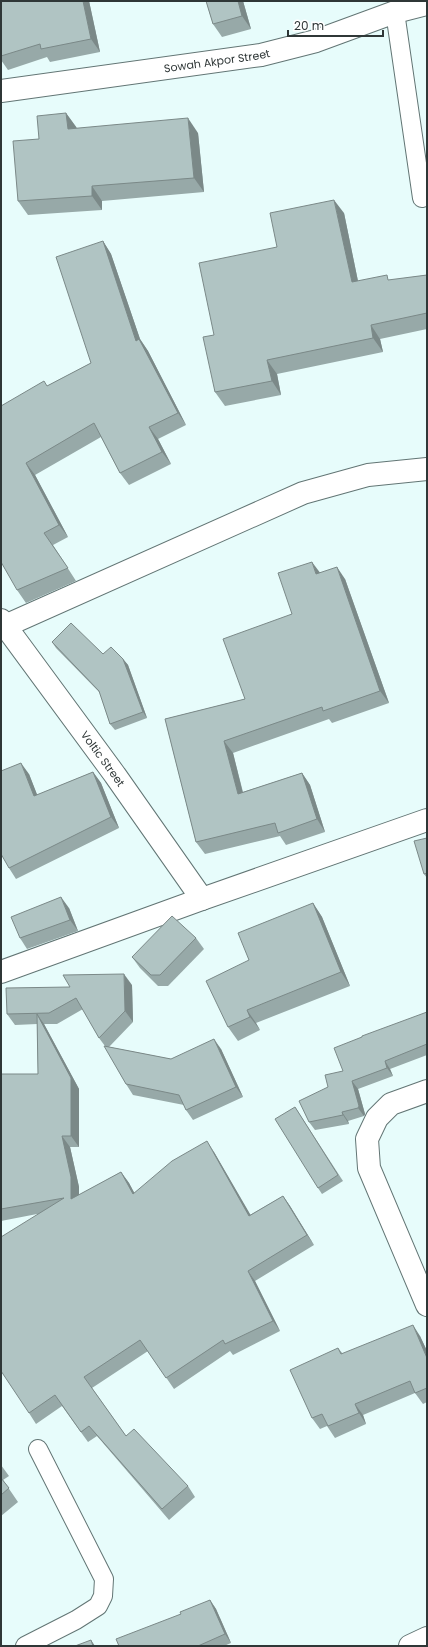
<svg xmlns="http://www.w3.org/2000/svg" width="428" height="1647" font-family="Poppins,sans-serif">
	<rect width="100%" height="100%" fill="#e7fcfb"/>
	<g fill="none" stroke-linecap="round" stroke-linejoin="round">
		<g stroke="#627574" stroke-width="20">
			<g id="service">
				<polyline points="395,12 422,198"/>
				<polyline points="25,1646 76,1620 98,1606 103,1596 104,1579 38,1449"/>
			</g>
		</g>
		<g stroke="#627574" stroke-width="24">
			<g id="minor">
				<path id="s1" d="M 1,91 L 261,55 L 316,41 L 395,12 L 427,4"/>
				<path id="s2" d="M 1,620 L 115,775 L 202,899"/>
				<polyline points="5,626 303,493 368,475 427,469"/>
				<polyline points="1,972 202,899 427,820"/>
				<polyline points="427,1091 391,1104 377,1118 367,1139 369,1168 427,1305"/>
			</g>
		</g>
		<g stroke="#627574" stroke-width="24">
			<polyline id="primary" points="410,1646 427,1638"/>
		</g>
		<use href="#service" stroke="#fff" stroke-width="18"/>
		<use href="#minor" stroke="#fff" stroke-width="22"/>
		<use href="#primary" stroke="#fff" stroke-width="22"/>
	</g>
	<g fill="#97a9a8">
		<polygon points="1,1 89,1 100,52 50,62 47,57 8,70 1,60"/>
		<polygon points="206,1 243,1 251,29 222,37 213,24"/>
		<polygon points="66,113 77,128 198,133 204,192 102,201 102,210 28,215 18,201 39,139"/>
		<polygon points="344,213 358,281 391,280 427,275 427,329 380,339 383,352 277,374 281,395 225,406 215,392 214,335 277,247"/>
		<polygon points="103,241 111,254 140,339 148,351 186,425 158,439 171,464 129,485 120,473 101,437 35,475 68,537 53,545 76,581 26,603 17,590 1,406 47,386 91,363"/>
		<polygon points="320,572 345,579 389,703 332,723 329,719 233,753 243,792 302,773 310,785 325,832 286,845 280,836 205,854 196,842 165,719 245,699 292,614"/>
		<polygon points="52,642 123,659 128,665 147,718 115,730 110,724 100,693 56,648"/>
		<polygon points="93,772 101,783 119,828 16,879 9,868 29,774 37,795"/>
		<polygon points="427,838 427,878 424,874"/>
		<polygon points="313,903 322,917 350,986 256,1023 260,1030 238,1041 228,1027 249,960"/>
		<polygon points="69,908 78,931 27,949 20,938"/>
		<polygon points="196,938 204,949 168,986 158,986 140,968 132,957"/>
		<polygon points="132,985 133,1022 109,1047 171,1059 221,1049 243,1097 193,1120 186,1110 184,1105 133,1095 126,1084 105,1046 99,1038 83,1009 57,1024 44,1024 79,1089 79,1147 70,1147 79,1187 79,1195 121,1172 129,1183 134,1193 214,1152 250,1215 283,1196 290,1206 314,1245 255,1281 280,1331 233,1355 230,1351 174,1389 148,1351 92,1388 126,1436 188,1486 195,1497 169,1520 97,1436 88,1442 62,1406 36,1424 29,1413 37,1214 1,1221 1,1074 38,1074 37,1024 15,1025 7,1014 70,987"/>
		<polygon points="427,1012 427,1055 390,1069 393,1076 358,1089 365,1114 364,1116 348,1121 349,1124 315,1130 309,1122 328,1087 343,1071"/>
		<polygon points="295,1107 343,1181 322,1194 318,1188"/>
		<polygon points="420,1336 427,1351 427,1402 423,1404 415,1393 363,1415 366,1424 335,1438 327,1426 320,1429 312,1418 338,1348 343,1354"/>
		<polygon points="1,1465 9,1476 3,1480 18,1502 1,1516"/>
		<polygon points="210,1600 216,1609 231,1643 224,1646 119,1646 181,1614"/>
	</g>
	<g fill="#7b8988">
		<polygon points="83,1 89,1 100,52 91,39"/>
		<polygon points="238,1 243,1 251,29 242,16"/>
		<polygon points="66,113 76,127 78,143 68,129"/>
		<polygon points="188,118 198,133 204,192 194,178"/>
		<polygon points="92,186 102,201 102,210 92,196"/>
		<polygon points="334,200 344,213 361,296 352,282"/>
		<polygon points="103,241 111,254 140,339 148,351 186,425 178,413 136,341"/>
		<polygon points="371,325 380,339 383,352 373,338"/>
		<polygon points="267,360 277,374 281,395 272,381"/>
		<polygon points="149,427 158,439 171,464 162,452"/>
		<polygon points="26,463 35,475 68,537 59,525"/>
		<polygon points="312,562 321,574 316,574"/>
		<polygon points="337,567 345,579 389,703 380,691"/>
		<polygon points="123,659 128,665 147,718 143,712"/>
		<polygon points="224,741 233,753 246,806 238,794"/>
		<polygon points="21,763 29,774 42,807 34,796"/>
		<polygon points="93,772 101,783 119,828 111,817"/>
		<polygon points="302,773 310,785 325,832 317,819"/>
		<polygon points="61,897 69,908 78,931 70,920"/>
		<polygon points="313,903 322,917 350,986 341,972"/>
		<polygon points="124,974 132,985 133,1022 125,1011"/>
		<polygon points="247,1010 256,1023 260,1030 250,1017"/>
		<polygon points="37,1014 44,1024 79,1089 79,1147 71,1136"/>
		<polygon points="214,1039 221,1049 243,1097 236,1087"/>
		<polygon points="385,1061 390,1069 393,1076 387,1068"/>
		<polygon points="352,1081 358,1089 365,1114 364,1116 358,1108"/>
		<polygon points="342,1112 348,1121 349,1124 343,1115"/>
		<polygon points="62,1136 70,1147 79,1187 79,1209 71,1199"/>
		<polygon points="207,1141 214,1152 257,1226 249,1216"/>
		<polygon points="121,1172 129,1183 141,1205 133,1194"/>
		<polygon points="283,1196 290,1206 314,1245 307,1235"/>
		<polygon points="248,1271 255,1281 280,1331 273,1321"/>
		<polygon points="413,1325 420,1336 427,1351 427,1358"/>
		<polygon points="355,1404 363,1415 366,1424 359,1413"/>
		<polygon points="210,1600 216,1609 231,1643 225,1634"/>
		<polygon points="91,1640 95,1646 93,1646"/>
	</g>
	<g fill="#b0c4c3" stroke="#7b8988">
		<polygon points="1,1 83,1 91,39 41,49 40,44 1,56"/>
		<polygon points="206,1 238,1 242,16 213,24"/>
		<polygon points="66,113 68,129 188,118 194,178 92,186 92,196 18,201 13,141 39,139 37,116"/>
		<polygon points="334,200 352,282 387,275 388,280 427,275 427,313 371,325 373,338 267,360 272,381 215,392 203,337 214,335 199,263 277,247 270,213"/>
		<polygon points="103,241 136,341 139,339 178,413 149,427 162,452 120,473 94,423 26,463 59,525 44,533 68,568 17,590 1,562 1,406 44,381 47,386 91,363 56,257"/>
		<polygon points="312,562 316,574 337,567 380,691 323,711 322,707 224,741 238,794 302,773 317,819 278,833 275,823 196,842 165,719 245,699 223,639 292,614 278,573"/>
		<polygon points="71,623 103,654 111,647 123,659 143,712 110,724 99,691 52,642"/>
		<polygon points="21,763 34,796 93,772 111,817 9,868 1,854 1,771"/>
		<polygon points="427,838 427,873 424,874 414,841"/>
		<polygon points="61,897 70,920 20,938 11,917"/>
		<polygon points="313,903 341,972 247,1010 250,1017 228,1027 206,981 249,960 238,933"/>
		<polygon points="172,916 196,938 160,975 151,975 132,957"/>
		<polygon points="124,974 125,1011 99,1038 76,998 49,1013 7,1014 6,988 70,987 63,975"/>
		<polygon points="427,1012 427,1044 385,1061 387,1068 352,1081 359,1106 358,1108 342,1112 343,1115 309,1122 299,1101 328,1087 325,1075 343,1071 334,1048 362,1037 362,1036"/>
		<polygon points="37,1014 71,1078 71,1136 62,1136 71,1177 71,1199 121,1172 133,1194 172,1161 207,1141 249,1216 283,1196 307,1235 248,1271 273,1321 225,1344 223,1340 166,1378 140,1340 84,1377 126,1436 134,1429 188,1486 162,1509 89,1426 81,1432 55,1395 29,1413 1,1371 1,1237 64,1198 1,1209 1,1074 38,1074"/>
		<polygon points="214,1039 236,1087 186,1110 179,1095 126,1084 104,1046 171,1059"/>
		<polygon points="295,1107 338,1175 318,1188 275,1119"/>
		<polygon points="413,1325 427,1358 427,1388 415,1393 410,1381 355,1404 359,1413 328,1426 322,1414 312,1418 290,1370 338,1348 341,1354"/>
		<polygon points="1,1478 9,1488 1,1495"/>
		<polygon points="210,1600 225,1634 198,1646 119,1646 116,1639 181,1614 180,1612"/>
		<polygon points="91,1640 93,1646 75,1646"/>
	</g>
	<g text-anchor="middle" stroke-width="3" stroke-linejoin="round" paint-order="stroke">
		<g font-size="11" fill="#2f3737" stroke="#fff">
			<text dy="4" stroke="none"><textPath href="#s1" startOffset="218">Sowah Akpor Street</textPath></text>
			<text dy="4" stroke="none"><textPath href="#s2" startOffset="172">Voltic Street</textPath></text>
		</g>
	</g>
	<rect width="428" height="1647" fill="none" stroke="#2f3737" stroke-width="4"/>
	<path d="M288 30v6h95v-6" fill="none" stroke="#2f3737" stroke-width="2"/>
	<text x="294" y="30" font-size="12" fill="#2f3737" stroke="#ffffff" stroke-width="3" paint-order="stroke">20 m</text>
</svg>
